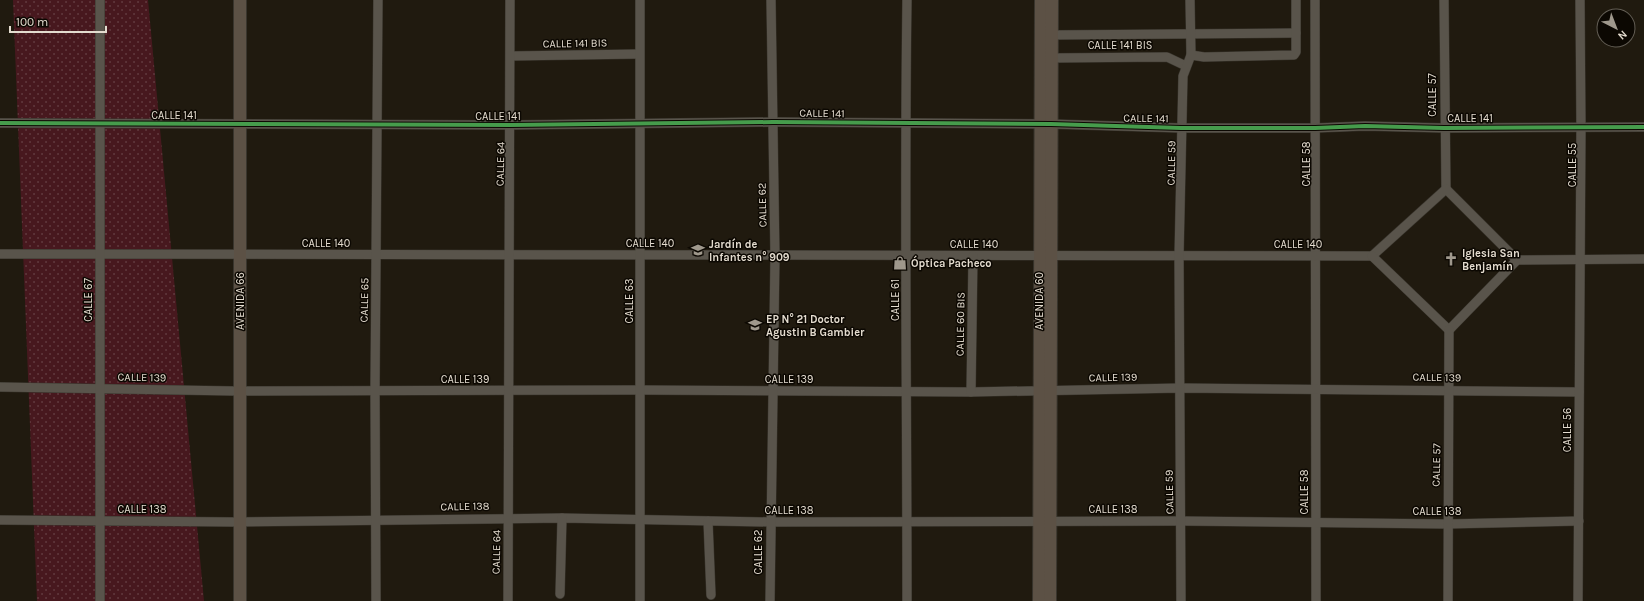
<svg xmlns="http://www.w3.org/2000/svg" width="1644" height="601" font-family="Karla,sans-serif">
	<defs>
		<pattern id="park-dots" width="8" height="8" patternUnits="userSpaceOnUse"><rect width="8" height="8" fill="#47181e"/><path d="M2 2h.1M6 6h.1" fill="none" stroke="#61393e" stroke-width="1.8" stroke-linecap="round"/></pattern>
	</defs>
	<rect width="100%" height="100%" fill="#201a0f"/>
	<polygon fill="url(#park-dots)" points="13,0 148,0 204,601 37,601"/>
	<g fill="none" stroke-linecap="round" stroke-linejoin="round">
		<g stroke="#39352d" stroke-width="10">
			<g id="minor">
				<polyline points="1315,0 1316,601"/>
				<polyline points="1444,0 1446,189"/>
				<polyline points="1051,35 1296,33"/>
				<polyline points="1191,55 1204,57 1294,55 1296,52 1296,0"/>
				<polyline points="511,56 639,54"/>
				<polyline points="1052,58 1167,57 1186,66"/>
				<polyline points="0,123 510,125 773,122 1051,124 1181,128 1315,128 1365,126 1444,128 1644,127"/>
				<polyline points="0,254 1372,256"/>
				<polyline points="1372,256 1446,189 1517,260"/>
				<polyline points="1372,256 1449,330"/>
				<polyline points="1517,260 1644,259"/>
				<polyline points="1449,330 1517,260"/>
				<polyline points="0,387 234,391 641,390 971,392 1181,388 1579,392"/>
				<polyline points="971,392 973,256"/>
				<polyline points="0,520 234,522 562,518 770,522 1182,521 1447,524 1579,521"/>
				<polyline points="708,521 711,595"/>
				<polyline points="560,594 562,518"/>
				<polyline points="100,601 100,0"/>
				<polyline points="376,601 375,391 378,0"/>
				<polyline points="508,601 510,0"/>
				<polyline points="640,601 640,0"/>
				<polyline points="770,601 775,256 771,0"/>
				<path d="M 907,601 C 907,401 904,200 907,0"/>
				<polyline points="1181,601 1179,256 1183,76 1191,55 1190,0"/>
				<polyline points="1448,601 1449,330"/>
				<polyline points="1578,601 1581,127 1580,0"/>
			</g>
		</g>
		<g stroke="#39352d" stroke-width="14">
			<g id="major">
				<polyline points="240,0 240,601"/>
				<polyline points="1039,601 1041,0"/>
				<polyline points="1050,601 1052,0"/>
			</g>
		</g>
		<use href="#minor" stroke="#59544b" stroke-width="9"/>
		<use href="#major" stroke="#5c5145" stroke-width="12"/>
		<g stroke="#0c0802" stroke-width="6">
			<polyline id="cycleway" points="0,123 510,125 773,122 1051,124 1181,128 1315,128 1365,126 1444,128 1644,127"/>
		</g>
		<use href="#cycleway" stroke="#469c4c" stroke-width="4"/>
	</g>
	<defs>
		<g id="school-bare" transform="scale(1.08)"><path d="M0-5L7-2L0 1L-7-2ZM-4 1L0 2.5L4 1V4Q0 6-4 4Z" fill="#9f988c" stroke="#0c0802" stroke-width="2.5" paint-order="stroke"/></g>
		<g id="church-bare" transform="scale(1.08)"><path d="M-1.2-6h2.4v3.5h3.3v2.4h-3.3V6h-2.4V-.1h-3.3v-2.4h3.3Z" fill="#9f988c" stroke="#0c0802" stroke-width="2.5" paint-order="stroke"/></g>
		<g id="shop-bare" transform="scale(1.08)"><path d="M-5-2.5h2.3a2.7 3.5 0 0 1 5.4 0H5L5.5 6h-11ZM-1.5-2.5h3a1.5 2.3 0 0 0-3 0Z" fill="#9f988c" stroke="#0c0802" stroke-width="2.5" paint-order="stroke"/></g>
	</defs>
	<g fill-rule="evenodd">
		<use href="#school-bare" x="698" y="250"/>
		<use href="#church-bare" x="1451" y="259"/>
		<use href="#shop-bare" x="900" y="263"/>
		<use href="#school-bare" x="755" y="325"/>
	</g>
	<g text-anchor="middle" stroke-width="3" stroke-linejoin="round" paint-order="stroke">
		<g font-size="11" fill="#e4dccf" stroke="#0c0802">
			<text transform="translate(575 43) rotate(-1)" y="4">CALLE 141 BIS</text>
			<text x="1120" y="49">CALLE 141 BIS</text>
			<text transform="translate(1432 95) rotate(-90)" y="4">CALLE 57</text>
			<text transform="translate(822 113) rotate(1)" y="4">CALLE 141</text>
			<text x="174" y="119">CALLE 141</text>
			<text x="498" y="120">CALLE 141</text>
			<text transform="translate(1146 118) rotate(1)" y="4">CALLE 141</text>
			<text x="1470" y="122">CALLE 141</text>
			<text transform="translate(1171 163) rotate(-89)" y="4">CALLE 59</text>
			<text transform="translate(500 164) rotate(-89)" y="4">CALLE 64</text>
			<text transform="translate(1306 164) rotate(-90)" y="4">CALLE 58</text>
			<text transform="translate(1572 165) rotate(-90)" y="4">CALLE 55</text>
			<text transform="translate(762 205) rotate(-91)" y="4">CALLE 62</text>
			<text x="326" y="247">CALLE 140</text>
			<text x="650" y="247">CALLE 140</text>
			<text x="974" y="248">CALLE 140</text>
			<text x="1298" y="248">CALLE 140</text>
			<text transform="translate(88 300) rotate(-90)" y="4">CALLE 67</text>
			<text transform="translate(364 300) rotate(-89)" y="4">CALLE 65</text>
			<text transform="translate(895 300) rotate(-90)" y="4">CALLE 61</text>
			<text transform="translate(240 301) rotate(-90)" y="4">AVENIDA 66</text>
			<text transform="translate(629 301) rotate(-90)" y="4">CALLE 63</text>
			<text transform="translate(1039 301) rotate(-90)" y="4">AVENIDA 60</text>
			<text transform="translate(960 324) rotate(-89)" y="4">CALLE 60 BIS</text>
			<text transform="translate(142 377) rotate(1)" y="4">CALLE 139</text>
			<text transform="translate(1113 377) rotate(-1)" y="4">CALLE 139</text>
			<text transform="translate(1437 377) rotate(1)" y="4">CALLE 139</text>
			<text x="465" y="383">CALLE 139</text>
			<text x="789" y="383">CALLE 139</text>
			<text transform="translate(1567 430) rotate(-90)" y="4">CALLE 56</text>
			<text transform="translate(1436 465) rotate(-89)" y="4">CALLE 57</text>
			<text transform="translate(1169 492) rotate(-91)" y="4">CALLE 59</text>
			<text transform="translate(1304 492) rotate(-90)" y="4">CALLE 58</text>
			<text transform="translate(465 506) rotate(-1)" y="4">CALLE 138</text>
			<text x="142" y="513">CALLE 138</text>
			<text x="1113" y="513">CALLE 138</text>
			<text x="789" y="514">CALLE 138</text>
			<text x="1437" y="515">CALLE 138</text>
			<text transform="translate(496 552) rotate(-89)" y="4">CALLE 64</text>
			<text transform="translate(758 552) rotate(-90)" y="4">CALLE 62</text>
		</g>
		<g font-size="11" font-weight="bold" fill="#e4dccf" stroke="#0c0802" text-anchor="start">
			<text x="709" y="248">Jardín de<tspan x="709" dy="13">Infantes n° 909</tspan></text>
			<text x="1462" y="257">Iglesia San<tspan x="1462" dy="13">Benjamín</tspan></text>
			<text x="911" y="267">Óptica Pacheco</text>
			<text x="766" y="323">EP N° 21 Doctor<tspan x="766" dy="13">Agustin B Gambier</tspan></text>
		</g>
	</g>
	<g transform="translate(1616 28) rotate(138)"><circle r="19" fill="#0c0802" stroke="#625d54"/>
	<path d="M0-3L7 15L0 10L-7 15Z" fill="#9f988c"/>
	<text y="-6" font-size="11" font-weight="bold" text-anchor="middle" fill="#e4dccf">N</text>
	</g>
	<path d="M10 26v6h96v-6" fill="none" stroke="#e4dccf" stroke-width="2"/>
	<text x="16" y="26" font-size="12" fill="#e4dccf" stroke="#0c0802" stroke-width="3" paint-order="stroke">100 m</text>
</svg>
